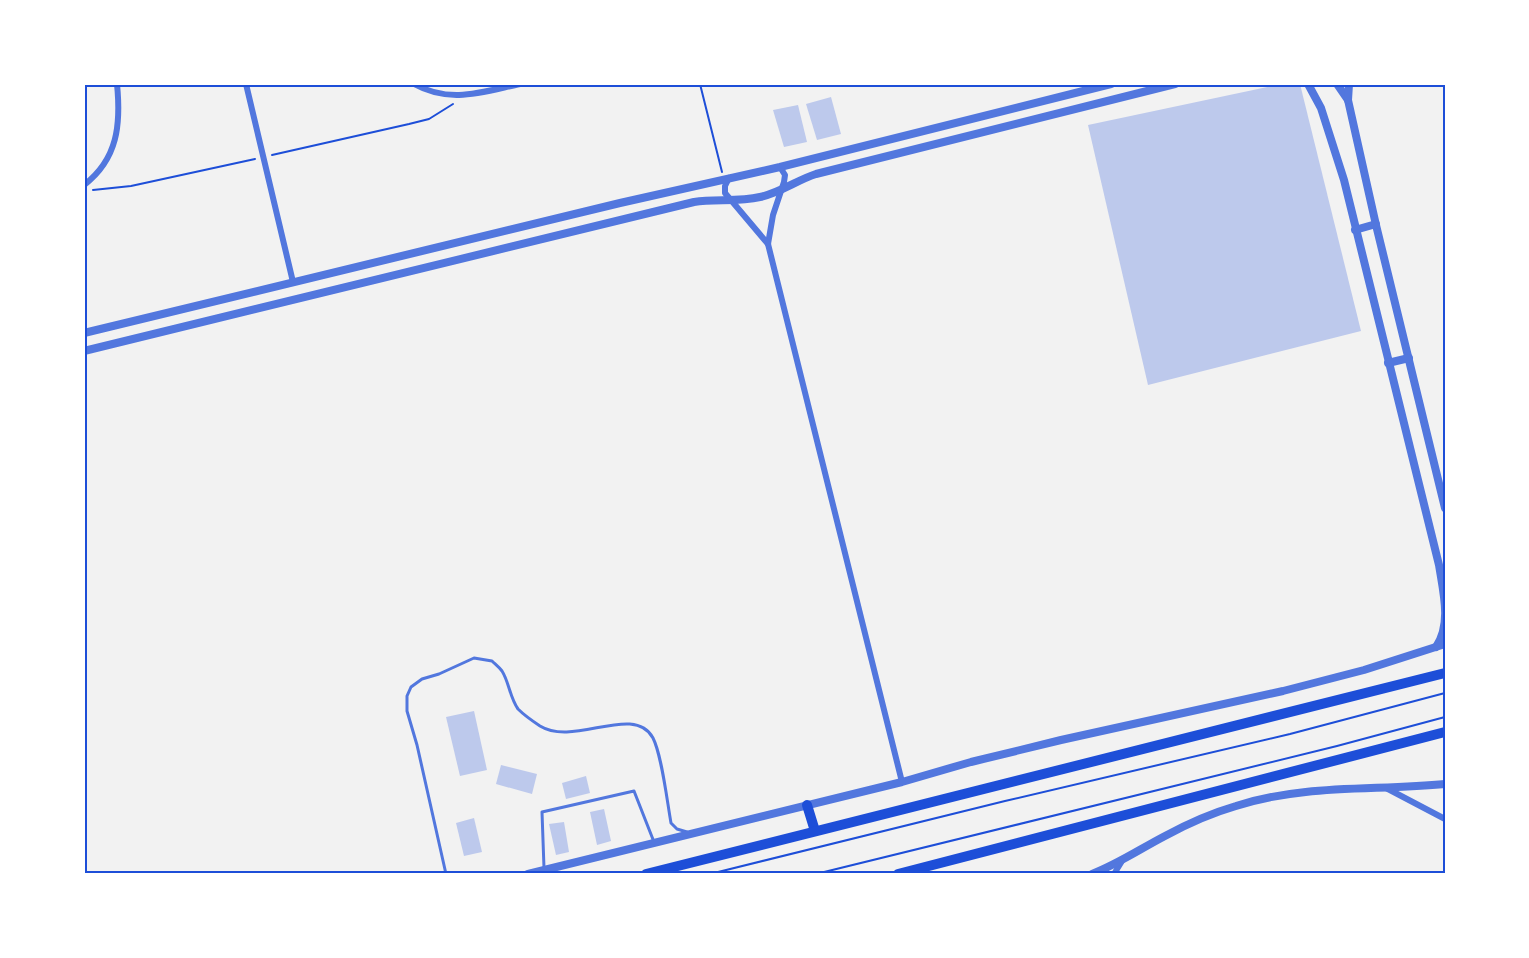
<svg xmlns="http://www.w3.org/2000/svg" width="1529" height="958" font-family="Manrope,sans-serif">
	<rect width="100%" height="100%" fill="#f2f2f2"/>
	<g fill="#bdc9ec">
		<polygon points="1281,84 1300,84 1361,331 1148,385 1088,125"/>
		<polygon points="831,97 841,134 817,140 806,104"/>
		<polygon points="798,105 807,142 784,147 773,110"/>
		<polygon points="474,711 487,770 460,776 446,717"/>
		<polygon points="501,765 537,774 532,794 496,784"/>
		<polygon points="586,776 590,793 566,799 562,783"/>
		<polygon points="604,809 611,841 597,845 590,812"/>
		<polygon points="474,818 482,852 464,856 456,823"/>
		<polygon points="564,822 569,852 556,855 549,824"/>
	</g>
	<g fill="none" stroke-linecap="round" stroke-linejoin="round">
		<g stroke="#1d4ed8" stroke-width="2">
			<polyline points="700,84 722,172"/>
			<polyline points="272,155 409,124 429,119 453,104"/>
			<polyline points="93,190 131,186 255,159"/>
			<polyline points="710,874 1005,801 1290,734 1445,693"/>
			<polyline points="816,874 1337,746 1445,717"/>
		</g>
		<g stroke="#5277de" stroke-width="3">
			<polyline points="544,868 542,812 634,791 654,842"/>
			<path d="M 446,874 L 417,745 L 407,711 L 407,696 L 411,687 L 422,679 L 439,674 L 474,658 L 492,661 C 495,664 499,667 502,671 C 509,682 510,698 518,709 C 524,715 534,722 540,726 C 574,747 634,703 653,738 C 662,756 667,801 671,823 L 677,829 L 687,832"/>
		</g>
		<g stroke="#5277de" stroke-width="6">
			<polyline points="246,84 293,282"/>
			<path d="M 414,84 C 450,104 482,92 520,84"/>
			<polyline points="780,167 785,175 784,182 773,215 768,244 902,782"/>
			<polyline points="729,178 725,186 725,193 768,244"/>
			<path d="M 84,185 C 118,159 121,124 117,84"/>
			<polyline points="1386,788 1445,819"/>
			<polyline points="1114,874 1122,861"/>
		</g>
		<g stroke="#5277de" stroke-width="8">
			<path d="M 1308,84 L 1321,108 L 1344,180 L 1439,565 C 1443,591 1452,624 1436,647"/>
			<polyline points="1337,84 1348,100 1376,225 1445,508"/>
			<polyline points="1348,100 1349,84"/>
			<polyline points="1355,230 1376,224"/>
			<polyline points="84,333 620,203 780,167 1111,84"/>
			<path d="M 84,351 L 694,202 C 716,199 739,202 760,197 C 780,193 797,180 816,174 L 1175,84"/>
			<polyline points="1388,363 1409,358"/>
			<polyline points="528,874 902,782 971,762 1061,740 1283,691 1364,670 1445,644"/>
			<path d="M 1092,874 C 1118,864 1140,849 1165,836 C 1187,824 1212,813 1236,806 C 1304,784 1375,791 1445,784"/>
		</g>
		<g stroke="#1d4ed8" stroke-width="10">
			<polyline points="807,805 815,831"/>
			<polyline points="646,874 1445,673"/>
			<polyline points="898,874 1445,732"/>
		</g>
	</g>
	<rect width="1529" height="958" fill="none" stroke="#ffffff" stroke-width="171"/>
	<rect x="86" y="86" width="1358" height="786" fill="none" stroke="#1d4ed8" stroke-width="2"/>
</svg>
